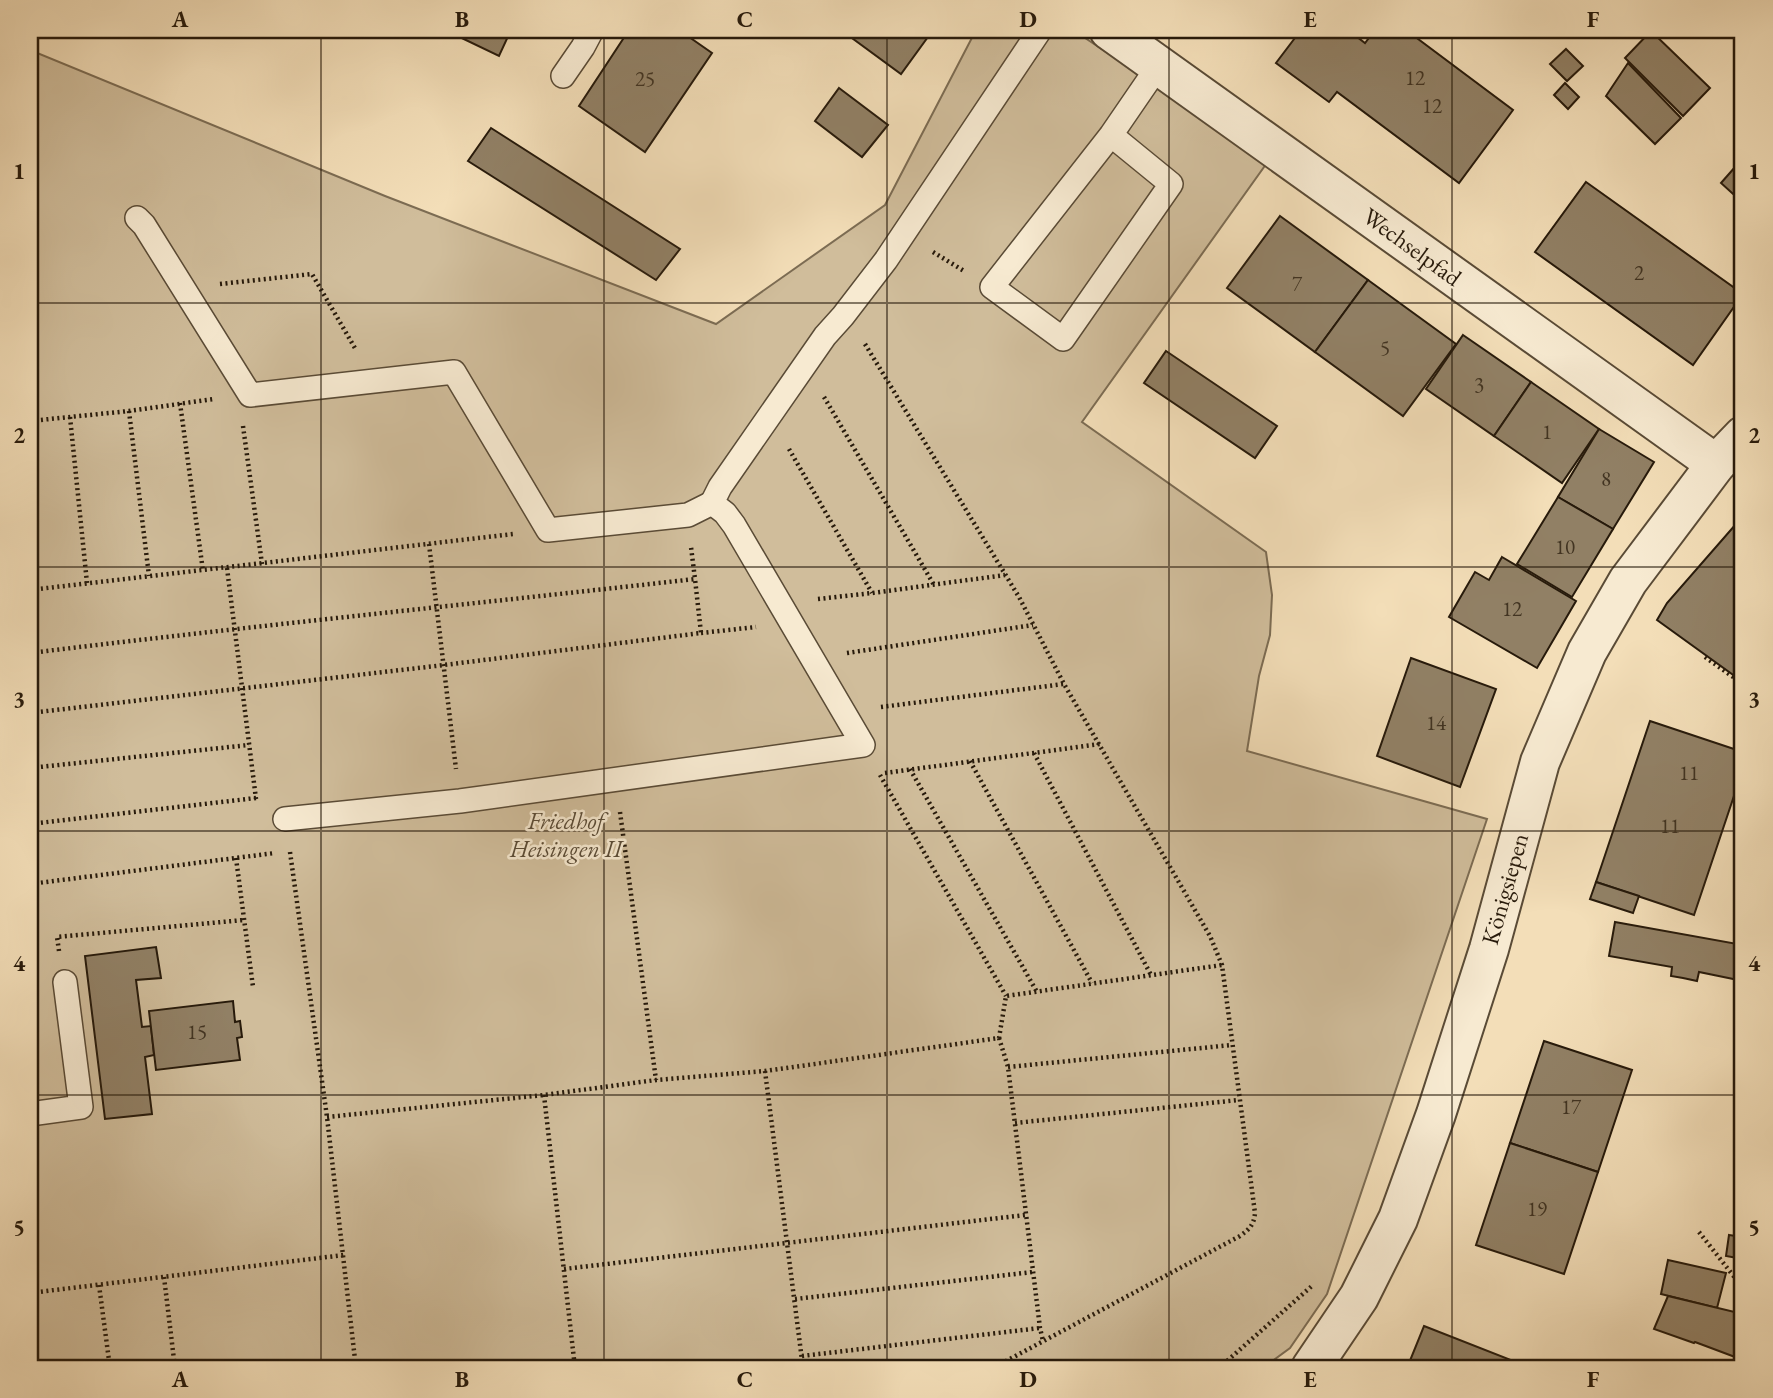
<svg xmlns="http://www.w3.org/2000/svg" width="1773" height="1398" font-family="'EB Garamond',serif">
	<rect width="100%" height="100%" fill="#f3deb8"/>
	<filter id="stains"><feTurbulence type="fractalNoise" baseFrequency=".00286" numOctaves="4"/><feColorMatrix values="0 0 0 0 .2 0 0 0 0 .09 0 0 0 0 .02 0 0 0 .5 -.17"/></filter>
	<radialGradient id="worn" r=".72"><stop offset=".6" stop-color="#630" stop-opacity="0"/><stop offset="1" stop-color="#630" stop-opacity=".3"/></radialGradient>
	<polygon fill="#d0bd9b" stroke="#7c6c53" stroke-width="2" points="976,30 1073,30 1269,160 1082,422 1266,552 1272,595 1270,635 1259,676 1247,751 1487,819 1327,1294 1290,1348 1263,1368 30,1368 30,50 385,196 716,324 885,205"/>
	<g fill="#918065" stroke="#271a0b" stroke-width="2">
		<polygon points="445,30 511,30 499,56"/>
		<polygon points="629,30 679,30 712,53 645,152 579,106"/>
		<polygon points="841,30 933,30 901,74"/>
		<polygon points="1301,30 1348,30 1365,43 1375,30 1406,30 1513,110 1459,183 1337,92 1329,102 1276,63"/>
		<polygon points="1651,31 1710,88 1683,116 1625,58"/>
		<polygon points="1566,49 1583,66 1567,81 1550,64"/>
		<polygon points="1628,63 1681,118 1655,144 1606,96"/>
		<polygon points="1565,83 1579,97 1568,109 1554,95"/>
		<polygon points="839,88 888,125 862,157 815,121"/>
		<polygon points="491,128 680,249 656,280 468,161"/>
		<polygon points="1743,158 1743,203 1721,183"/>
		<polygon points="1586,182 1743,294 1693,365 1535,252"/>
		<polygon points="1280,216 1368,280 1315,352 1227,288"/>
		<polygon points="1368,280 1456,344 1403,416 1315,352"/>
		<polygon points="1463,335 1531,382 1494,436 1426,389"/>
		<polygon points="1166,351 1277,426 1255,458 1144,383"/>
		<polygon points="1531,382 1599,429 1562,483 1494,436"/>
		<polygon points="1599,429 1654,462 1613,529 1558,497"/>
		<polygon points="1558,497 1613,529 1572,597 1517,564"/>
		<polygon points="1743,516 1743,682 1657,620 1667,603"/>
		<polygon points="1502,557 1576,601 1537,668 1449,617 1475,572 1489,580"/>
		<polygon points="1411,658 1496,689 1460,787 1377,756"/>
		<polygon points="1650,721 1743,752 1743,769 1694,915 1596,882"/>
		<polygon points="1596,882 1639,896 1633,913 1590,899"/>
		<polygon points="1615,922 1743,945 1743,981 1699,972 1697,981 1683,978 1671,976 1672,967 1609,956"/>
		<polygon points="156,947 161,978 136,980 142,1027 151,1026 154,1055 145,1057 152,1114 105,1119 85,956"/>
		<polygon points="233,1001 235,1022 240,1021 242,1037 237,1038 240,1060 156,1070 149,1011"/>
		<polygon points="1544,1041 1632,1070 1598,1172 1510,1143"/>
		<polygon points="1510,1143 1598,1172 1564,1274 1476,1245"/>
		<polygon points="1729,1235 1743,1237 1743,1259 1726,1256"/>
		<polygon points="1668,1260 1726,1273 1717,1308 1661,1294"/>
		<polygon points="1668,1296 1743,1314 1743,1360 1695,1342 1694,1343 1654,1329"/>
		<polygon points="1424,1326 1516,1362 1514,1368 1407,1368"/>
	</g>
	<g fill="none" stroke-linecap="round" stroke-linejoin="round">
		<g stroke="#5a4b36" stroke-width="26">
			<g id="service">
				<polyline points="563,76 583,47 592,30"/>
				<polyline points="1111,135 1171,184 1063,339 992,287 1111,135 1159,65"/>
				<polyline points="137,218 144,225 250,395 454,372 548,530 688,515 712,503"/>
				<polyline points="285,819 460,801 863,745 734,525 725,513 712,503 720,487 825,336 843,316 886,260 1040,30"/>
				<polyline points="30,1114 81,1107 65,982"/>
			</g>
		</g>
		<g stroke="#5a4b36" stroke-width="42">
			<g id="minor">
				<polyline points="1109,30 1716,464"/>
				<polyline points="1311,1368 1359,1297 1398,1219 1436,1114 1489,949 1540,762 1587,652 1628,581 1716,464 1743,436"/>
			</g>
		</g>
		<g stroke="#271a0b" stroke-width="4.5" stroke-dasharray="2 3.5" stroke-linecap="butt">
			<polyline points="933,252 964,271"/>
			<polyline points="220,284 312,274 356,350"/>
			<path d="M 865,344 L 1019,597 L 1064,684 L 1210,936 L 1222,965 L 1255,1213 C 1254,1224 1250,1229 1240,1236 L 993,1368"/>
			<polyline points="824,397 934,585"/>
			<polyline points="180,403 203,571"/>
			<polyline points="129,411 149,576"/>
			<polyline points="70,417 87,583"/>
			<polyline points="30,421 129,411 214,399"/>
			<polyline points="243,426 262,564"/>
			<polyline points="789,449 872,593"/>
			<polyline points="429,544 456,769"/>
			<polyline points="227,568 256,799"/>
			<polyline points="30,590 513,534"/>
			<polyline points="818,599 872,593 1005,575"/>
			<polyline points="701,633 756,627"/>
			<path d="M 30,653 C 251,626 473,604 695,579 L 691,547"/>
			<polyline points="847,653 1033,625"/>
			<polyline points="1705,657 1743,684"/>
			<polyline points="881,707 1064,684"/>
			<polyline points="30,713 444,665 701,633 695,579"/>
			<polyline points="1034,753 1151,975"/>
			<polyline points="970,761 1092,983"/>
			<polyline points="30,768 249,745"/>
			<polyline points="910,769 1037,992"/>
			<polyline points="885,773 1100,744"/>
			<polyline points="880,775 1006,996"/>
			<polyline points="620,812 656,1080"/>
			<polyline points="30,824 256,798"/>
			<polyline points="290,852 327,1117 356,1368"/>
			<polyline points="236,858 253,987"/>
			<polyline points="30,884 275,853"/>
			<polyline points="59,951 57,937 244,920"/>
			<polyline points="999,1038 1008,1067 1040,1328 1043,1341"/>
			<polyline points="1008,1067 1232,1045"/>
			<polyline points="765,1071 803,1368"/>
			<polyline points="544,1095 575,1368"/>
			<polyline points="327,1117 544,1095 656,1080 765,1071 999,1038 1006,996 1222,965"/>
			<polyline points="1015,1123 1239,1100"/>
			<polyline points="1699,1232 1743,1288"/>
			<polyline points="564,1269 1025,1215"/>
			<polyline points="164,1277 175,1368"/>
			<polyline points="99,1285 110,1368"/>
			<polyline points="30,1293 344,1255"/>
			<polyline points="795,1299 1033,1272"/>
			<polyline points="802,1356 1040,1328"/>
			<polyline points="1219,1368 1313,1285"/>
		</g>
		<use href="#service" stroke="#f7ead1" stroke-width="23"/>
		<use href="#minor" stroke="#f7ead1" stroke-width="38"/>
	</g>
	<path fill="none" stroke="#271a0b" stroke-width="2" stroke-opacity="0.55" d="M 321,30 L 321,1368M 604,30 L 604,1368M 887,30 L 887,1368M 1169,30 L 1169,1368M 1452,30 L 1452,1368M 30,303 L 1743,303M 30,567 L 1743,567M 30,831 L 1743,831M 30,1095 L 1743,1095"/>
	<g text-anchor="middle" stroke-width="5" stroke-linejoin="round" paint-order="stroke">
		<g font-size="21" fill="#423422">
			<text x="1415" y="85">12</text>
			<text x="645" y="86">25</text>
			<text x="1432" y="113">12</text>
			<text x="1639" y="280">2</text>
			<text x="1297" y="291">7</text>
			<text x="1385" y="355">5</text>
			<text x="1479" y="392">3</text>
			<text x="1547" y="439">1</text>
			<text x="1606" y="486">8</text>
			<text x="1565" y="554">10</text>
			<text x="1512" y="616">12</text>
			<text x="1436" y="730">14</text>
			<text x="1689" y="780">11</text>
			<text x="1670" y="833">11</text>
			<text x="197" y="1039">15</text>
			<text x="1571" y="1114">17</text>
			<text x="1537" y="1216">19</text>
		</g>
		<g font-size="24" fill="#271a0b" stroke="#f7ead1">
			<text transform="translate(1412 247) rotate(36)" y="8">Wechselpfad</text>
			<text transform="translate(1505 889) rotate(-74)" y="8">Königsiepen</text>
		</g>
		<g font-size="24" font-style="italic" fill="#5a4b36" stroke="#f7ead1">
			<text x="566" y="829">Friedhof<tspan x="566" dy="28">Heisingen II</tspan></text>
		</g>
	</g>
	<rect width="1773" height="1398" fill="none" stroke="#f3deb8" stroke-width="77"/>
	<rect x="38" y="38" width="1696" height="1322" fill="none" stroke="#271a0b" stroke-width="2.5"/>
	<g font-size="23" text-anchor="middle" font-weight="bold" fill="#271a0b">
		<text x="180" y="27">A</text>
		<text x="462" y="27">B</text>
		<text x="745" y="27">C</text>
		<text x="1028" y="27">D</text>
		<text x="1310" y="27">E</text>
		<text x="1593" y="27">F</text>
		<text x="19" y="179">1</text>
		<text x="1754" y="179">1</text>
		<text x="19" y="443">2</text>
		<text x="1754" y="443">2</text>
		<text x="19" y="707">3</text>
		<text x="1754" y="707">3</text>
		<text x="19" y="971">4</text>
		<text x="1754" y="971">4</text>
		<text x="19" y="1235">5</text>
		<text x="1754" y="1235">5</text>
		<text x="180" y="1387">A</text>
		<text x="462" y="1387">B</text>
		<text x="745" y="1387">C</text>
		<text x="1028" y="1387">D</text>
		<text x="1310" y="1387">E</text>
		<text x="1593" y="1387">F</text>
	</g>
	<rect width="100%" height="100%" filter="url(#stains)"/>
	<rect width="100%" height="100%" fill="url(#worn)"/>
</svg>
